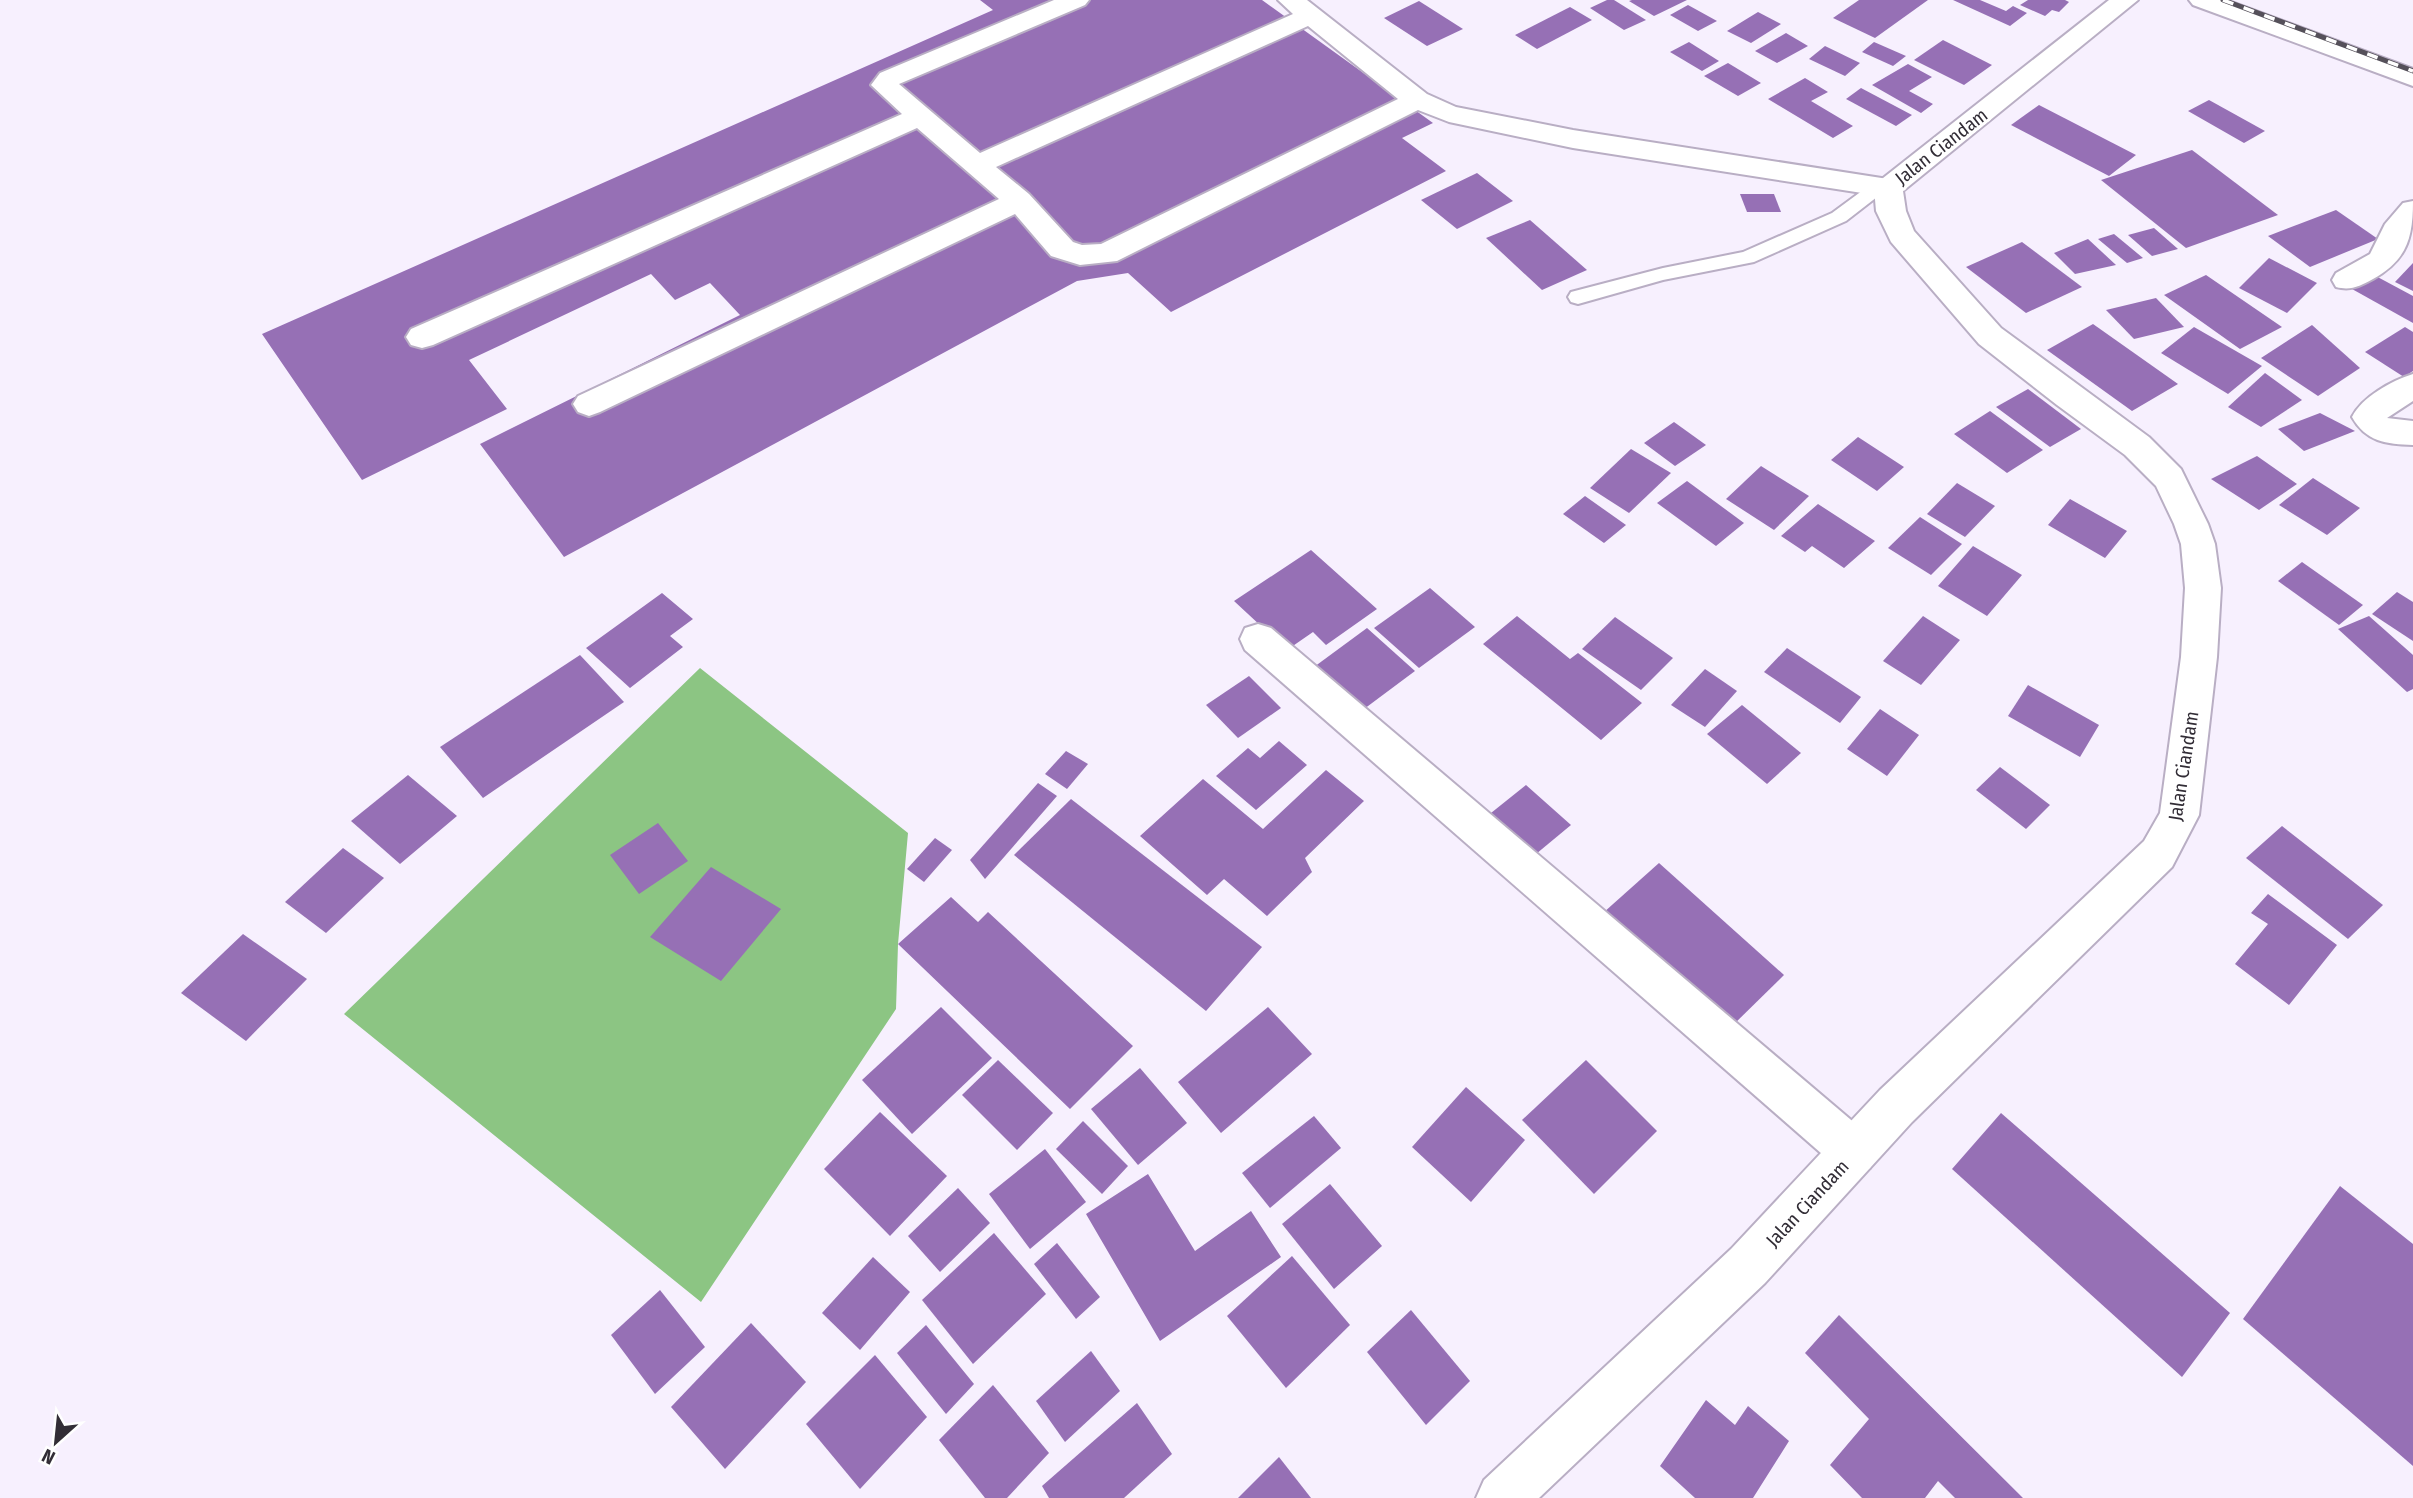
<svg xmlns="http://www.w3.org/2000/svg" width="2413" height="1498" font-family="'Fira Sans Condensed',sans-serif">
	<rect width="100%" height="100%" fill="#f7f0fe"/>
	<polygon fill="#8cc583" points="700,668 908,833 898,944 896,1009 701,1302 344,1014"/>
	<g fill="#9670b5">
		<polygon points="980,0 1262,0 1433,123 1402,138 1446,171 1171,312 1128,273 1077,281 564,557 480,444 740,315 710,283 675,300 651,274 469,360 507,409 362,480 262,334 993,10"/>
		<polygon points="1607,0 1614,0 1646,20 1624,30 1590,8"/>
		<polygon points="1632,0 1687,0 1654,16 1629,1"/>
		<polygon points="1859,0 1928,0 1875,38 1833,18"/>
		<polygon points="1953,0 1980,0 2006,11 2013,6 2027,13 2010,26"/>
		<polygon points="2028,0 2065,0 2069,2 2059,12 2052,10 2045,16 2020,5"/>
		<polygon points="1419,1 1463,29 1427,46 1384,18"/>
		<polygon points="1688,5 1717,21 1698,31 1670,15"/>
		<polygon points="1570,7 1592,20 1537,49 1515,35"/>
		<polygon points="1758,12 1781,24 1751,43 1727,31"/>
		<polygon points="1786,33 1808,46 1777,63 1755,51"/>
		<polygon points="1943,40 1992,65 1964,85 1914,60"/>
		<polygon points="1689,42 1719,61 1702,71 1670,52"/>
		<polygon points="1874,42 1906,56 1893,66 1862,52"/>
		<polygon points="1825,46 1860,63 1845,76 1809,59"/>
		<polygon points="1728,63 1761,83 1738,96 1704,76"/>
		<polygon points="1908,64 1932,77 1909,91 1933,104 1921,113 1872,85"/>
		<polygon points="1805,78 1828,92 1811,101 1853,126 1833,138 1768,99"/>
		<polygon points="1861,88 1912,115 1896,126 1846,99"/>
		<polygon points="2209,100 2265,131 2244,143 2188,111"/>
		<polygon points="2039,105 2136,155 2109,176 2011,125"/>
		<polygon points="2192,150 2278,215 2186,248 2101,180"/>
		<polygon points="1477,173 1513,201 1457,229 1421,200"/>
		<polygon points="1740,194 1774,194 1781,212 1747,212"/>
		<polygon points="2336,210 2378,239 2310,267 2268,236"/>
		<polygon points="1530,220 1587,270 1542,290 1486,238"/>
		<polygon points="2154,228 2178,249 2152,256 2128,235"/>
		<polygon points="2114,234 2143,258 2127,263 2098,239"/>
		<polygon points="2088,239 2116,265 2075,274 2054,253"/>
		<polygon points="2022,242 2082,287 2026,313 1966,267"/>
		<polygon points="2269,258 2317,283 2287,313 2239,288"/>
		<polygon points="2413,263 2413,291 2395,282"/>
		<polygon points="2372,274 2413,296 2413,323 2352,289"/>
		<polygon points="2206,275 2282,327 2240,349 2164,295"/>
		<polygon points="2156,298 2184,327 2134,339 2106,310"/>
		<polygon points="2093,324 2178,384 2132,411 2047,350"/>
		<polygon points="2312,325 2360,368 2318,396 2261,358"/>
		<polygon points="2194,327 2262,366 2228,394 2161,353"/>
		<polygon points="2405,327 2413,332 2413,371 2404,377 2365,352"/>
		<polygon points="2265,373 2302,400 2261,427 2228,407"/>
		<polygon points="2028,389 2081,429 2050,447 1996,407"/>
		<polygon points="1990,411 2043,450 2007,473 1954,434"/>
		<polygon points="2320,413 2355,431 2304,451 2278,429"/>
		<polygon points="1674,422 1706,445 1675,466 1644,443"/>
		<polygon points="1858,437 1904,467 1877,491 1831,460"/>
		<polygon points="1631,449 1671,473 1629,513 1590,488"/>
		<polygon points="2257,456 2297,484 2259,510 2211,479"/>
		<polygon points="1761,466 1809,496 1774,530 1726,499"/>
		<polygon points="2313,478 2360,508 2327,535 2279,505"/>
		<polygon points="1687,481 1744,523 1716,546 1657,503"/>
		<polygon points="1957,483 1995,506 1965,537 1927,514"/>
		<polygon points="1585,496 1626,525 1604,543 1563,514"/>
		<polygon points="2070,499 2127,531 2105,558 2048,525"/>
		<polygon points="1818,504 1875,541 1844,568 1812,546 1805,552 1781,536"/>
		<polygon points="1920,517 1962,544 1931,575 1888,548"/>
		<polygon points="1973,546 2022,575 1987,616 1938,586"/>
		<polygon points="1311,550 1377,609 1326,645 1313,632 1287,650 1234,601"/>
		<polygon points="2302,562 2363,605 2339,625 2278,581"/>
		<polygon points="1430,588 1475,627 1419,668 1374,628"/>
		<polygon points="2397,592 2413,602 2413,641 2372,614"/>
		<polygon points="662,593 693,619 670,636 683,647 630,688 586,648"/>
		<polygon points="1517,616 1570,659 1578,653 1642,703 1601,740 1483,644"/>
		<polygon points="1923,616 1960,640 1921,685 1883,661"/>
		<polygon points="2369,616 2413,655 2413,689 2407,692 2338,629"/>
		<polygon points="1615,617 1673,658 1641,690 1582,649"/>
		<polygon points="1367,628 1415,671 1360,712 1314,667"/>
		<polygon points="1787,648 1861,697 1840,723 1764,672"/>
		<polygon points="580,655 624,702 483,798 440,747"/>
		<polygon points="1705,669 1737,691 1705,727 1671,705"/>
		<polygon points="1249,676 1281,708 1238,738 1206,705"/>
		<polygon points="2028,685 2099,725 2080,757 2008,716"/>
		<polygon points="1742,705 1801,753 1767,784 1707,734"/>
		<polygon points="1880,709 1919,735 1887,776 1847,749"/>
		<polygon points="1279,741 1307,765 1256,810 1216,776 1248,748 1260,758"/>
		<polygon points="1066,751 1088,764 1067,789 1045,774"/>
		<polygon points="2000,767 2050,805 2026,829 1976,790"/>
		<polygon points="1326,770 1364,801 1305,858 1312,872 1267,916 1224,879 1207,895 1140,836 1203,779 1263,829"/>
		<polygon points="408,775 457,816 400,864 351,821"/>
		<polygon points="1038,783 1057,796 985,879 970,860"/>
		<polygon points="1526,785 1571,825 1536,854 1491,813"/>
		<polygon points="1071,799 1262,947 1206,1011 1014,855"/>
		<polygon points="658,823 688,861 639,894 610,855"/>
		<polygon points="2282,826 2383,905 2348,939 2246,858"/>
		<polygon points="935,838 952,850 924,882 907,869"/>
		<polygon points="343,848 384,878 326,933 285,902"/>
		<polygon points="1659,863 1784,975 1728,1030 1603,913"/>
		<polygon points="711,867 781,909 721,981 650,937"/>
		<polygon points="2268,894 2337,945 2289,1005 2235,964 2268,924 2251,913"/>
		<polygon points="951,897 978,922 988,912 1133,1046 1070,1109 898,944"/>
		<polygon points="243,934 307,979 246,1041 181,993"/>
		<polygon points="941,1007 992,1058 912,1134 862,1080"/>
		<polygon points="1268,1007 1312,1054 1221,1133 1178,1082"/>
		<polygon points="998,1060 1053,1113 1017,1150 962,1095"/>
		<polygon points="1586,1060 1657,1131 1594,1194 1522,1120"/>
		<polygon points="1140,1068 1187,1123 1138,1165 1091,1109"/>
		<polygon points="1466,1087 1525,1140 1471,1202 1412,1147"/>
		<polygon points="880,1112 947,1176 890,1236 824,1169"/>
		<polygon points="2001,1113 2230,1313 2182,1377 1952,1169"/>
		<polygon points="1314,1116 1341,1148 1270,1208 1242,1173"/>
		<polygon points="1083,1121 1128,1166 1102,1194 1056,1149"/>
		<polygon points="1045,1149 1086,1202 1030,1249 989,1194"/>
		<polygon points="1148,1174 1195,1251 1251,1211 1281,1257 1160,1341 1086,1214"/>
		<polygon points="1330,1184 1382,1246 1334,1289 1282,1224"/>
		<polygon points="2340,1186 2413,1244 2413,1466 2243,1319"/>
		<polygon points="958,1188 990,1223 940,1272 908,1236"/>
		<polygon points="994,1233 1046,1294 973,1364 922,1300"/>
		<polygon points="1057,1243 1100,1297 1076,1319 1034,1264"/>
		<polygon points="1292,1256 1350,1325 1286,1388 1227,1316"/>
		<polygon points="873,1257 910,1292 860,1350 822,1313"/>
		<polygon points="660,1290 705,1347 655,1394 611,1335"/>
		<polygon points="1411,1310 1470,1381 1426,1425 1367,1352"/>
		<polygon points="1839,1315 2023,1498 1955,1498 1938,1481 1925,1498 1862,1498 1830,1465 1869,1419 1805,1353"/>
		<polygon points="751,1323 806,1382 725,1469 671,1407"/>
		<polygon points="926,1325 974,1384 946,1414 897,1353"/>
		<polygon points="1091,1351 1120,1391 1065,1442 1036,1401"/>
		<polygon points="875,1355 927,1417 860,1489 806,1424"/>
		<polygon points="993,1385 1049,1453 1007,1498 985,1498 939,1440"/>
		<polygon points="1706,1400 1735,1425 1748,1406 1789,1441 1753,1498 1695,1498 1660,1466"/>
		<polygon points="1137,1403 1172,1454 1124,1498 1049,1498 1042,1486"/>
		<polygon points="1279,1457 1311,1498 1238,1498"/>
	</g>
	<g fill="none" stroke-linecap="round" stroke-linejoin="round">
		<g stroke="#b9aec4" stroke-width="4">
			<polygon id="service" points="1880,180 1889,186 1886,190 1846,221 1754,262 1663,280 1578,304 1571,302 1568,297 1571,292 1663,268 1743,252 1832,213 1874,182"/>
		</g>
		<g stroke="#b9aec4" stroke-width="4">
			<g id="minor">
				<path d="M 1054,0 L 1089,0 L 1085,5 L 899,84 L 980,153 L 1293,14 L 1278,0 L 1307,0 L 1427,94 L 1456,107 L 1573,130 L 1888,179 L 1898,182 L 1902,188 L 1898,194 L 1888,197 L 1573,148 L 1449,122 L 1418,110 L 1117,261 L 1080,265 L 1051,256 L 1015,214 L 600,412 L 589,416 L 578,412 L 573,404 L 578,396 L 999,199 L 917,128 L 433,345 L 422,348 L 411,345 L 406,337 L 411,329 L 902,114 L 871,85 L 880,73 ZM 1308,26 L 1398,99 L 1101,244 L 1082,245 L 1073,242 L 1029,194 L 996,167 Z"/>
				<polygon points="2189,0 2226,0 2413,69 2413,86 2193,5"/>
				<path d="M 2413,201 C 2413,238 2407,260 2373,279 C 2360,286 2351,291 2336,287 L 2332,280 L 2336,273 L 2370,254 L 2385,224 L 2403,203 Z"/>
				<path d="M 2413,374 L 2413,401 L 2387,418 L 2413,421 L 2413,445 C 2386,444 2366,442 2352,417 C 2362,397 2391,381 2413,374 Z"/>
				<polygon points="1258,624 1271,628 1870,1136 1877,1152 1870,1168 1854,1175 1838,1168 1245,650 1240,639 1245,628"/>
			</g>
		</g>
		<g stroke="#b9aec4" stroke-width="4">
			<polygon id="tertiary" points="2109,0 2138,0 1903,191 1906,211 1914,231 2001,328 2149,437 2181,469 2208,524 2215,544 2221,588 2217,657 2199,815 2172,867 1912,1122 1765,1283 1539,1498 1476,1498 1484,1480 1731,1249 1880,1090 2144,841 2160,813 2181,657 2185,588 2181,544 2174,524 2156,486 2125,455 2057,405 1979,344 1891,242 1876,211 1874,188 1878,182"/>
		</g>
		<use href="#service" fill="#fff" fill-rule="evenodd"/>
		<use href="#minor" fill="#fff" fill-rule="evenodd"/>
		<use href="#tertiary" fill="#fff" fill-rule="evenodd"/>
		<g stroke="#55505a" stroke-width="5">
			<polyline id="rail" points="2223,0 2413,71"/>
		</g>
		<use href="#rail" stroke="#fff" stroke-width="3.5" stroke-dasharray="11" stroke-linecap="butt"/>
	</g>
	<g text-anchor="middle" stroke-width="6" stroke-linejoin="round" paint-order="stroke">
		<g font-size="19" fill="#322d36" stroke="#fff">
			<text transform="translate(1941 146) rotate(-38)" y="7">Jalan Ciandam</text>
			<text transform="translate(2183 766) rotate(-81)" y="7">Jalan Ciandam</text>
			<text transform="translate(1807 1203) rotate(-47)" y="7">Jalan Ciandam</text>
		</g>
	</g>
	<g transform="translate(56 1442) rotate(207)" stroke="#ffffff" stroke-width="5" paint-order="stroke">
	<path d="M0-5L12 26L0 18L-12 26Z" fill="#322d36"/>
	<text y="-10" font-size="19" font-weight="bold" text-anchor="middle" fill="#322d36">N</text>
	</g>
</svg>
